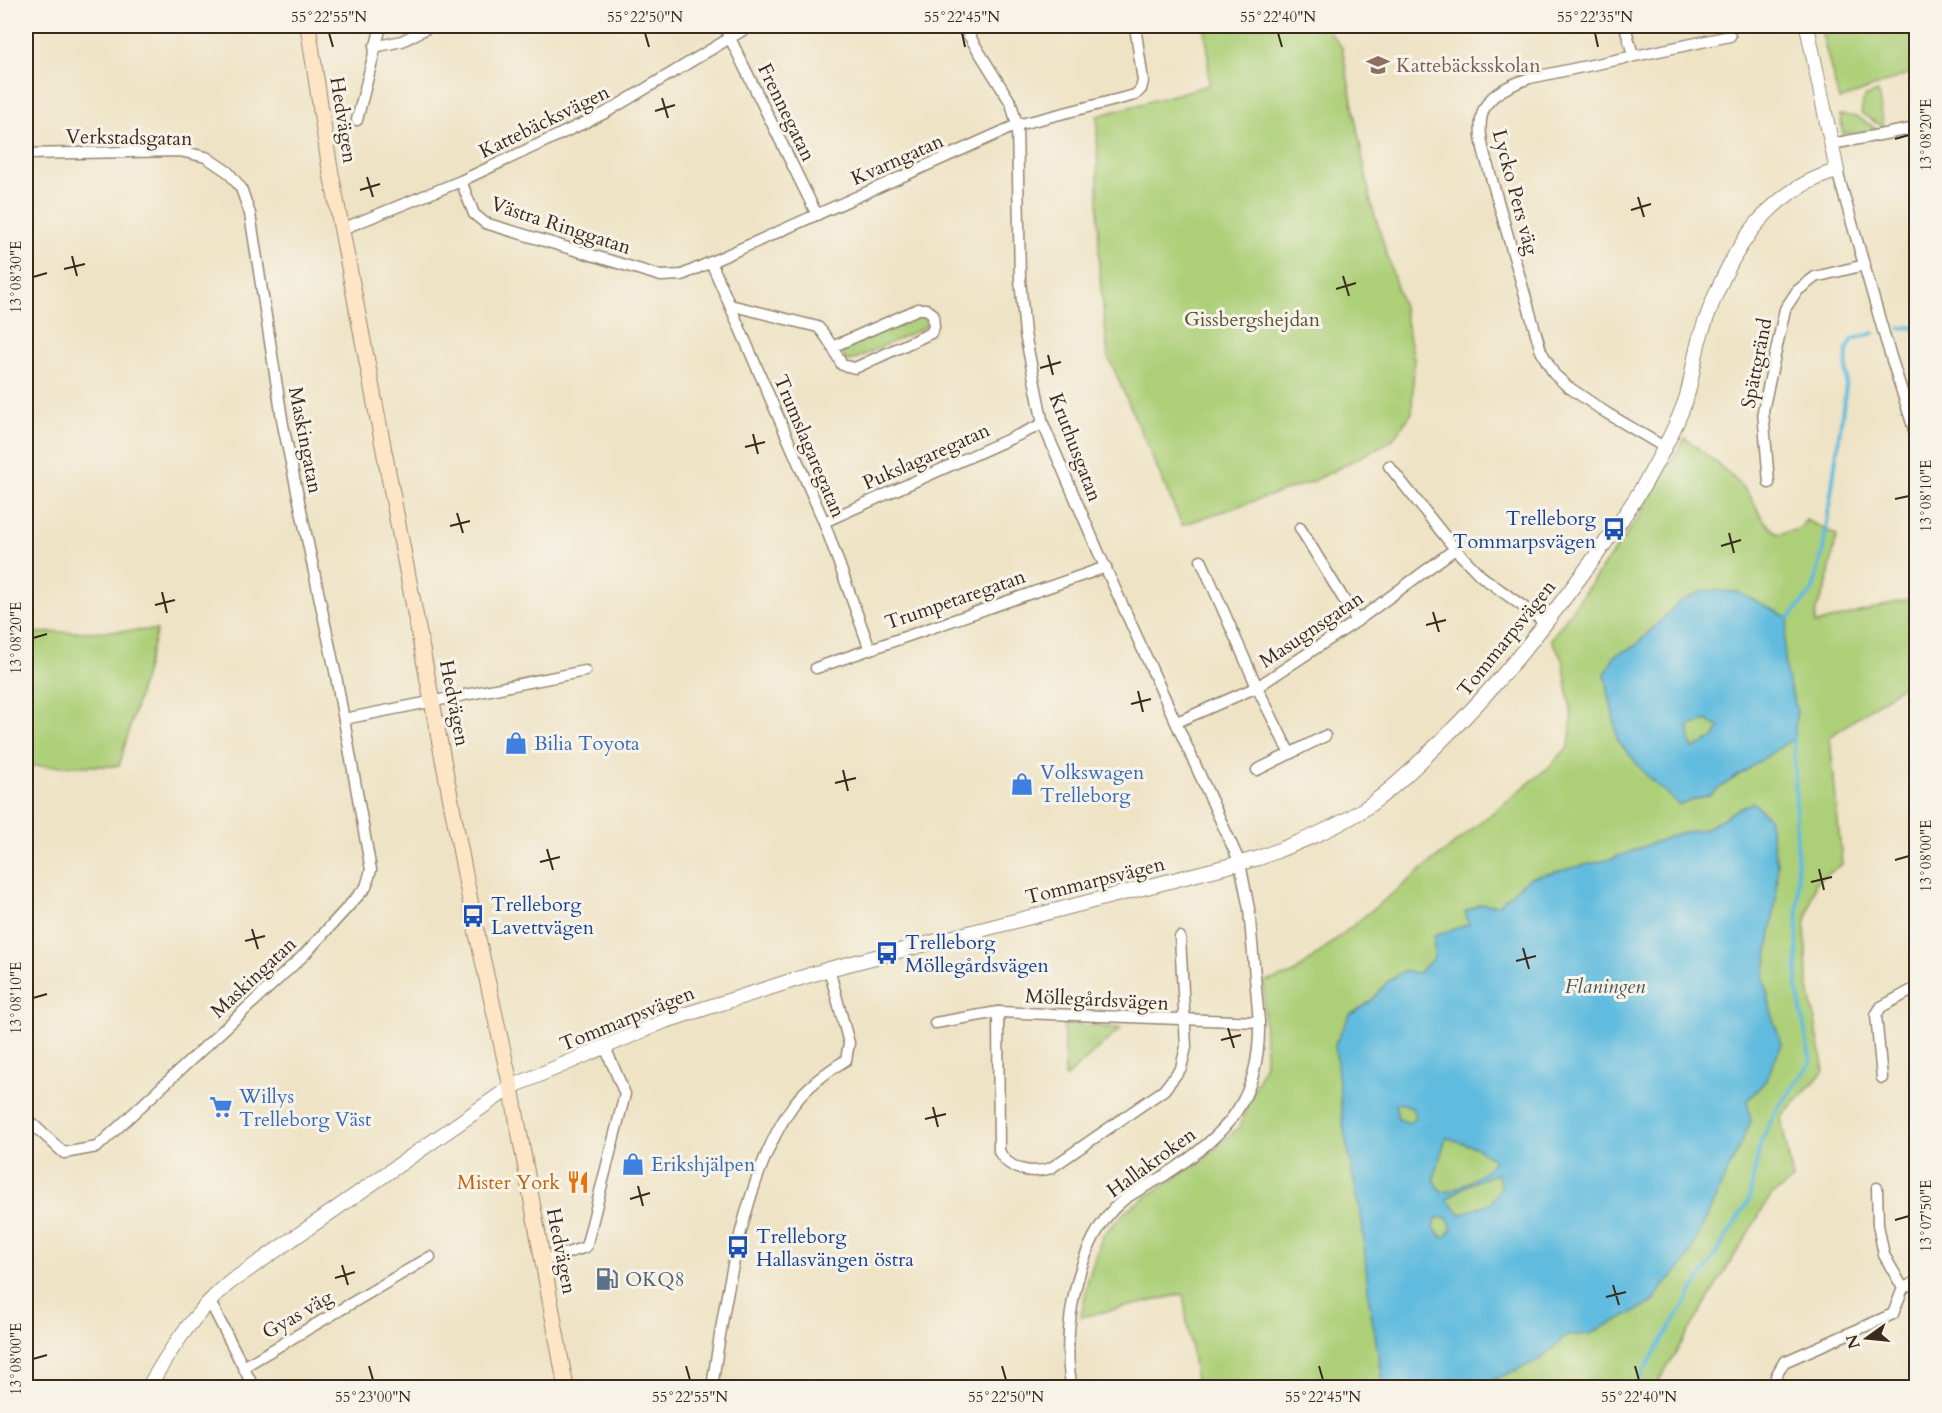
<svg xmlns="http://www.w3.org/2000/svg" width="1942" height="1413" font-family="Cardo,serif">
	<rect width="100%" height="100%" fill="#f7f3e8"/>
	<filter id="ink" filterUnits="userSpaceOnUse"><feTurbulence type="fractalNoise" baseFrequency=".0167" numOctaves="2"/><feDisplacementMap in="SourceGraphic" scale="12" xChannelSelector="R" yChannelSelector="G"/><feConvolveMatrix kernelMatrix="1 2 1 2 8 2 1 2 1" color-interpolation-filters="sRGB"/></filter>
	<filter id="wash" filterUnits="userSpaceOnUse"><feTurbulence type="fractalNoise" baseFrequency=".008" numOctaves="4" result="noise"/><feDisplacementMap in="SourceGraphic" scale="24" xChannelSelector="R" yChannelSelector="G"/><feGaussianBlur stdDeviation="1.35" result="paint"/><feColorMatrix in="noise" values="0 0 0 0 0 0 0 0 0 0 0 0 0 0 0 0 0 1.4 0 .05"/><feComposite in="paint" operator="in"/></filter>
	<g filter="url(#wash)">
		<rect width="100%" height="100%" fill="#eee3c5"/>
		<g fill="#accf77" stroke="#747c4a" stroke-width="1.5">
			<polygon points="1204,26 1324,26 1342,47 1371,203 1403,307 1414,359 1412,413 1391,441 1314,481 1182,525 1108,356 1099,268 1097,116 1209,85 1208,50"/>
			<polygon points="1820,26 1916,26 1916,71 1839,100"/>
			<polygon points="1878,92 1884,128 1861,113 1864,97"/>
			<polygon points="1840,115 1858,117 1878,130 1843,134"/>
			<polygon points="920,314 924,316 927,323 925,327 851,361 845,360 843,354 845,348"/>
			<path d="M 1685,438 C 1706,454 1727,470 1745,490 C 1760,507 1757,519 1779,534 L 1799,529 L 1806,520 L 1837,535 L 1826,588 L 1816,610 L 1815,624 L 1916,597 L 1916,676 L 1830,737 L 1842,864 L 1816,882 L 1805,924 L 1807,976 L 1824,1071 L 1781,1118 L 1793,1180 L 1770,1197 L 1655,1387 L 1197,1387 L 1183,1294 L 1081,1317 L 1088,1279 L 1103,1235 L 1129,1208 L 1200,1162 L 1239,1127 L 1265,1063 L 1264,982 L 1293,974 L 1549,767 L 1569,746 L 1572,717 L 1563,661 L 1551,639 L 1638,518 Z"/>
			<polygon points="157,630 119,766 26,766 26,633"/>
			<polygon points="1064,1024 1121,1028 1065,1078"/>
		</g>
		<g fill="#61bbde" stroke="#4e727e" stroke-width="1.5" fill-rule="evenodd">
			<path d="M 1705,590 L 1738,592 L 1789,618 L 1784,644 L 1786,674 L 1797,710 L 1794,738 L 1709,795 L 1679,805 L 1648,777 L 1618,741 L 1605,674 L 1615,655 L 1635,646 L 1679,602 ZM 1707,720 L 1720,728 L 1714,738 L 1692,749 L 1688,727 Z"/>
			<path d="M 1753,802 L 1768,817 L 1777,864 L 1776,899 L 1764,978 L 1774,1023 L 1782,1044 L 1766,1080 L 1747,1101 L 1751,1121 L 1687,1260 L 1661,1289 L 1654,1302 L 1590,1334 L 1566,1336 L 1541,1359 L 1478,1387 L 1384,1387 L 1369,1301 L 1362,1222 L 1343,1125 L 1335,1044 L 1350,1015 L 1370,1002 L 1387,982 L 1403,971 L 1418,973 L 1434,958 L 1434,936 L 1469,924 L 1465,912 L 1481,904 L 1498,905 L 1529,878 L 1611,859 L 1679,833 L 1706,829 L 1731,813 ZM 1395,1103 L 1404,1104 L 1413,1109 L 1415,1118 L 1409,1123 L 1398,1119 ZM 1446,1137 L 1477,1148 L 1494,1160 C 1487,1173 1457,1192 1441,1192 L 1434,1179 ZM 1497,1174 L 1501,1185 L 1492,1202 L 1461,1214 L 1447,1200 C 1457,1189 1483,1177 1497,1174 ZM 1436,1218 L 1447,1218 L 1452,1229 L 1443,1238 L 1434,1228 Z"/>
		</g>
		<g fill="none" stroke-linecap="round" stroke-linejoin="round">
			<g stroke="#61bbde" stroke-width="4">
				<polyline points="1900,328 1911,327 1916,330"/>
				<polyline points="1789,618 1813,590 1823,551 1846,386 1847,350 1853,339 1874,333"/>
				<polyline points="1633,1388 1749,1200 1760,1144 1776,1111 1811,1063 1797,989 1798,883 1794,738"/>
			</g>
		</g>
	</g>
	<g filter="url(#ink)">
		<g fill="none" stroke-linecap="round" stroke-linejoin="round">
			<g stroke="#948672" stroke-width="13">
				<g id="minor">
					<polyline points="724,26 817,215"/>
					<path d="M 963,26 L 1011,103 L 1017,125 L 1020,279 L 1025,334 L 1043,424 L 1101,558 L 1240,863 L 1249,909 L 1259,1022 C 1261,1099 1226,1136 1165,1175 C 1151,1184 1135,1191 1122,1201 C 1077,1237 1060,1334 1072,1388"/>
					<polyline points="1625,26 1633,55"/>
					<polyline points="374,47 402,41 431,26"/>
					<polyline points="357,120 381,26"/>
					<polyline points="1832,144 1916,128"/>
					<polyline points="26,154 180,151 206,157 228,172 241,188 250,214 283,425 336,676 371,870 366,887 305,954 97,1147 64,1153 26,1118"/>
					<polyline points="1837,171 1886,341 1916,436"/>
					<polyline points="461,181 474,214 485,223 661,276 682,275 1017,125 1135,95 1141,89 1143,81 1135,26"/>
					<polyline points="342,229 461,181 605,113 750,26"/>
					<polyline points="711,262 824,522 869,647"/>
					<path d="M 730,305 L 818,327 C 829,338 835,352 842,365 L 855,368 L 931,333 L 934,327 L 933,314 L 926,309 L 918,309 L 832,347"/>
					<path d="M 1664,447 L 1605,412 L 1567,386 L 1554,374 L 1541,351 L 1485,156 C 1472,109 1486,93 1530,78 L 1730,36"/>
					<polyline points="1389,466 1455,549 1481,576 1547,624"/>
					<polyline points="1769,483 1763,411 1785,309 1797,291 1815,277 1865,265"/>
					<polyline points="824,522 1043,424"/>
					<polyline points="1300,528 1357,621"/>
					<polyline points="1201,560 1257,687 1290,754"/>
					<polyline points="816,668 1106,567"/>
					<polyline points="344,719 585,671"/>
					<polyline points="1177,722 1257,687 1357,621 1455,549"/>
					<polyline points="1257,770 1325,736"/>
					<path d="M 998,1012 L 999,1151 C 1008,1170 1032,1175 1051,1168 L 1164,1090 L 1181,1068 L 1186,1047 L 1180,937"/>
					<polyline points="935,1023 998,1012 1259,1022"/>
					<polyline points="1882,1078 1876,1015 1881,1007 1916,988"/>
					<polyline points="542,1261 586,1247 625,1094 605,1047"/>
					<polyline points="1903,1288 1916,1282"/>
					<polyline points="209,1300 254,1388"/>
					<polyline points="245,1366 430,1257"/>
					<polyline points="486,1388 487,1387"/>
					<path d="M 712,1388 C 724,1303 744,1173 794,1104 C 808,1086 826,1072 846,1060 L 849,1043 L 829,969"/>
					<polyline points="1776,1388 1776,1376 1784,1362 1893,1314 1903,1288 1884,1255 1878,1225 1877,1188"/>
				</g>
			</g>
			<g stroke="#948672" stroke-width="16">
				<path id="tertiary" d="M 148,1388 C 171,1348 194,1313 229,1283 L 511,1087 L 665,1021 L 829,969 L 1259,858 C 1294,844 1330,831 1361,811 C 1390,792 1415,767 1439,743 C 1498,686 1547,623 1595,557 C 1612,533 1630,509 1645,483 C 1660,457 1676,428 1686,399 C 1693,377 1694,353 1702,331 C 1726,260 1761,192 1837,171 L 1807,26"/>
			</g>
			<g stroke="#948672" stroke-width="17">
				<polyline id="secondary" points="308,26 329,163 473,916 511,1087 566,1388"/>
			</g>
			<use href="#minor" stroke="#fff" stroke-width="10"/>
			<use href="#tertiary" stroke="#fff" stroke-width="14"/>
			<use href="#secondary" stroke="#fde5c5" stroke-width="15"/>
		</g>
	</g>
	<path fill="none" stroke="#3b2a1e" stroke-width="2" d="M 329,33 L 333,47M 645,33 L 649,47M 962,33 L 965,47M 1278,33 L 1282,47M 1595,33 L 1598,47M 662,98 L 668,118M 655,111 L 675,105M 1895,139 L 1909,135M 367,177 L 373,197M 360,190 L 380,184M 1638,197 L 1644,217M 1631,210 L 1651,204M 72,256 L 77,276M 64,269 L 85,264M 1343,276 L 1349,296M 33,277 L 47,273M 1336,289 L 1356,283M 1048,355 L 1053,375M 1040,368 L 1061,362M 753,434 L 758,454M 745,447 L 765,442M 1895,499 L 1909,496M 457,513 L 463,533M 450,526 L 470,521M 1729,533 L 1734,553M 1721,546 L 1741,540M 162,592 L 167,613M 155,605 L 175,600M 1433,612 L 1439,632M 1426,625 L 1446,620M 33,638 L 47,634M 1138,691 L 1143,712M 1131,704 L 1151,699M 843,770 L 848,791M 835,783 L 856,778M 547,849 L 553,870M 1895,860 L 1909,856M 540,862 L 560,857M 1819,869 L 1824,890M 1811,882 L 1832,877M 252,929 L 258,949M 245,941 L 265,936M 1523,948 L 1529,969M 1516,961 L 1536,956M 33,998 L 47,994M 1228,1028 L 1234,1048M 1221,1040 L 1241,1035M 933,1107 L 938,1127M 925,1119 L 946,1114M 638,1186 L 643,1206M 630,1199 L 650,1193M 1895,1220 L 1909,1216M 342,1265 L 348,1285M 335,1278 L 355,1272M 1613,1285 L 1619,1305M 1606,1297 L 1626,1292M 33,1359 L 47,1355M 369,1366 L 373,1380M 686,1366 L 690,1380M 1002,1366 L 1006,1380M 1319,1366 L 1323,1380M 1635,1366 L 1639,1380"/>
	<defs>
		<g id="school-bare" transform="scale(1.8)"><path d="M0-5L7-2L0 1L-7-2ZM-4 1L0 2.5L4 1V4Q0 6-4 4Z" fill="#8d6e63" stroke="#f7f3e8" stroke-width="2.5" paint-order="stroke"/></g>
		<g id="bus-bare" transform="scale(1.8)"><path d="M-5-6H5V4H4V6H2V4H-2V6H-4V4H-5ZM-3.5-4V0h7V-4ZM-3.5 1.2v1.5H-2V1.2ZM2 1.2v1.5H3.5V1.2Z" fill="#1a4fb4" stroke="#f7f3e8" stroke-width="2.5" paint-order="stroke"/></g>
		<g id="shop-bare" transform="scale(1.8)"><path d="M-5-2.5h2.3a2.7 3.5 0 0 1 5.4 0H5L5.5 6h-11ZM-1.5-2.5h3a1.5 2.3 0 0 0-3 0Z" fill="#3f7fe0" stroke="#f7f3e8" stroke-width="2.5" paint-order="stroke"/></g>
		<g id="supermarket-bare" transform="scale(1.8)"><path d="M-6-5.5h2.5l.6 2H6L4.5 2H-2.5L-4.4-4H-6ZM-1.5 3.2a1.3 1.3 0 1 0 .1 0ZM3 3.2a1.3 1.3 0 1 0 .1 0Z" fill="#3f7fe0" stroke="#f7f3e8" stroke-width="2.5" paint-order="stroke"/></g>
		<g id="restaurant-bare" transform="scale(1.8)"><path d="M-5-6h1v4h1v-4h1v4h1v-4h1v5L-1.5 .5V6h-2V.5L-5-1ZM5-6V6H3V1.5H1.5Q1.5-4 5-6Z" fill="#e8710a" stroke="#f7f3e8" stroke-width="2.5" paint-order="stroke"/></g>
		<g id="fuel-bare" transform="scale(1.8)"><path d="M-5.5-6h7V0h2V4h1.3V-2.5L3-4.5l.8-.8L6-3V5H2.5V1h-1V6h-7ZM-4.2-4.7v3.2H.2V-4.7Z" fill="#5c6f8a" stroke="#f7f3e8" stroke-width="2.5" paint-order="stroke"/></g>
	</defs>
	<g fill-rule="evenodd">
		<use href="#school-bare" x="1378" y="65"/>
		<use href="#bus-bare" x="1614" y="529"/>
		<use href="#shop-bare" x="516" y="743"/>
		<use href="#shop-bare" x="1022" y="784"/>
		<use href="#bus-bare" x="473" y="916"/>
		<use href="#bus-bare" x="887" y="953"/>
		<use href="#supermarket-bare" x="221" y="1107"/>
		<use href="#shop-bare" x="633" y="1164"/>
		<use href="#restaurant-bare" x="578" y="1182"/>
		<use href="#bus-bare" x="738" y="1247"/>
		<use href="#fuel-bare" x="607" y="1279"/>
	</g>
	<g text-anchor="middle" stroke-width="6" stroke-linejoin="round" paint-order="stroke">
		<g font-size="20" fill="#785e54" stroke="#f7f3e8" text-anchor="start">
			<text x="1396" y="72">Kattebäcksskolan</text>
		</g>
		<g font-size="20" fill="#3b2a1e" stroke="#f7f3e8">
			<text transform="translate(787 112) rotate(64)" y="7">Frennegatan</text>
			<text transform="translate(344 120) rotate(81)" y="7">Hedvägen</text>
			<text transform="translate(544 121) rotate(-26)" y="7">Kattebäcksvägen</text>
			<text transform="translate(129 137) rotate(1)" y="7">Verkstadsgatan</text>
			<text transform="translate(897 159) rotate(-24)" y="7">Kvarngatan</text>
			<text transform="translate(1516 192) rotate(75)" y="7">Lycko Pers väg</text>
			<text transform="translate(561 225) rotate(18)" y="7">Västra Ringgatan</text>
			<text transform="translate(1756 363) rotate(-79)" y="7">Spättgränd</text>
			<text transform="translate(306 440) rotate(79)" y="7">Maskingatan</text>
			<text transform="translate(810 446) rotate(67)" y="7">Trumslagaregatan</text>
			<text transform="translate(1076 447) rotate(69)" y="7">Kruthusgatan</text>
			<text transform="translate(926 456) rotate(-24)" y="7">Pukslagaregatan</text>
			<text transform="translate(955 599) rotate(-19)" y="7">Trumpetaregatan</text>
			<text transform="translate(1311 629) rotate(-34)" y="7">Masugnsgatan</text>
			<text transform="translate(1506 638) rotate(-51)" y="7">Tommarpsvägen</text>
			<text transform="translate(455 703) rotate(79)" y="7">Hedvägen</text>
			<text transform="translate(1095 880) rotate(-14)" y="7">Tommarpsvägen</text>
			<text transform="translate(253 977) rotate(-43)" y="7">Maskingatan</text>
			<text transform="translate(1097 999) rotate(3)" y="7">Möllegårdsvägen</text>
			<text transform="translate(627 1018) rotate(-22)" y="7">Tommarpsvägen</text>
			<text transform="translate(1151 1162) rotate(-36)" y="7">Hallakroken</text>
			<text transform="translate(562 1251) rotate(79)" y="7">Hedvägen</text>
			<text transform="translate(297 1314) rotate(-30)" y="7">Gyas väg</text>
		</g>
		<g font-size="20" fill="#575334" stroke="#f7f3e8">
			<text x="1252" y="326">Gissbergshejdan</text>
		</g>
		<g font-size="20" fill="#164399" stroke="#f7f3e8" text-anchor="start">
			<text x="1596" y="525" text-anchor="end">Trelleborg<tspan x="1596" dy="23">Tommarpsvägen</tspan></text>
			<text x="491" y="911">Trelleborg<tspan x="491" dy="23">Lavettvägen</tspan></text>
			<text x="905" y="949">Trelleborg<tspan x="905" dy="23">Möllegårdsvägen</tspan></text>
			<text x="756" y="1243">Trelleborg<tspan x="756" dy="23">Hallasvängen östra</tspan></text>
		</g>
		<g font-size="20" fill="#366cbe" stroke="#f7f3e8" text-anchor="start">
			<text x="534" y="750">Bilia Toyota</text>
			<text x="1040" y="779">Volkswagen<tspan x="1040" dy="23">Trelleborg</tspan></text>
			<text x="239" y="1103">Willys<tspan x="239" dy="23">Trelleborg Väst</tspan></text>
			<text x="651" y="1171">Erikshjälpen</text>
		</g>
		<g font-size="20" fill="#c56008" stroke="#f7f3e8" text-anchor="end">
			<text x="560" y="1189">Mister York</text>
		</g>
		<g font-size="20" fill="#4e5e75" stroke="#f7f3e8" text-anchor="start">
			<text x="625" y="1286">OKQ8</text>
		</g>
		<g font-size="21" font-style="italic" fill="#465658" stroke="#f7f3e8">
			<text x="1605" y="993">Flaningen</text>
		</g>
	</g>
	<rect width="1942" height="1413" fill="none" stroke="#f7f3e8" stroke-width="66"/>
	<g transform="translate(1867 1338) rotate(255)" stroke="#f7f3e8" stroke-width="4.5" paint-order="stroke">
	<path d="M0-4.5L10 22L0 15L-10 22Z" fill="#3b2a1e"/>
	<text y="-9" font-size="16" font-weight="bold" text-anchor="middle" fill="#3b2a1e">N</text>
	</g>
	<rect x="33" y="33" width="1876" height="1347" fill="none" stroke="#3b2a1e" stroke-width="2"/>
	<g font-size="15" text-anchor="middle" fill="#3b2a1e">
		<text x="329" y="22">55°22'55"N</text>
		<text x="645" y="22">55°22'50"N</text>
		<text x="962" y="22">55°22'45"N</text>
		<text x="1278" y="22">55°22'40"N</text>
		<text x="1595" y="22">55°22'35"N</text>
		<text transform="translate(1926 135) rotate(-90)" y="5">13°08'20"E</text>
		<text transform="translate(16 277) rotate(-90)" y="5">13°08'30"E</text>
		<text transform="translate(1926 496) rotate(-90)" y="5">13°08'10"E</text>
		<text transform="translate(16 638) rotate(-90)" y="5">13°08'20"E</text>
		<text transform="translate(1926 856) rotate(-90)" y="5">13°08'00"E</text>
		<text transform="translate(16 998) rotate(-90)" y="5">13°08'10"E</text>
		<text transform="translate(1926 1216) rotate(-90)" y="5">13°07'50"E</text>
		<text transform="translate(16 1359) rotate(-90)" y="5">13°08'00"E</text>
		<text x="373" y="1402">55°23'00"N</text>
		<text x="690" y="1402">55°22'55"N</text>
		<text x="1006" y="1402">55°22'50"N</text>
		<text x="1323" y="1402">55°22'45"N</text>
		<text x="1639" y="1402">55°22'40"N</text>
	</g>
</svg>
